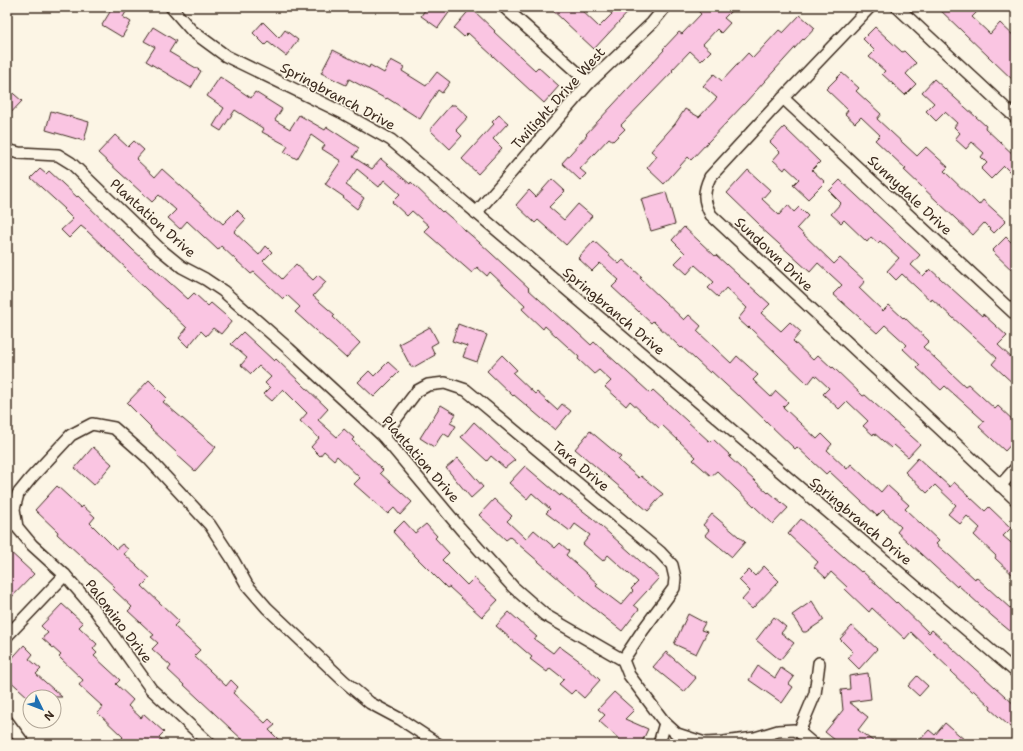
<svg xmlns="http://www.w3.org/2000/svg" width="1023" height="751" font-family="'Shantell Sans',sans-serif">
	<rect width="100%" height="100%" fill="#fcf5e5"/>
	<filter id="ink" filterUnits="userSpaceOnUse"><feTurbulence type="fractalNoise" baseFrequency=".025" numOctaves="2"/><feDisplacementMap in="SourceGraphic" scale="8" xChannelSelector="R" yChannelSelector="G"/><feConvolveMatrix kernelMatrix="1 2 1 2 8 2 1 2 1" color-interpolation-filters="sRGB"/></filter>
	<g filter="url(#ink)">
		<g fill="#fac5e2" stroke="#3b2a1e">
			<polygon points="113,7 129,7 123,17 131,22 122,37 102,25"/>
			<polygon points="427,7 453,7 438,28 421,16"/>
			<polygon points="549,7 578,7 599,27 612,14 604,7 633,7 594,49"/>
			<polygon points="702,7 735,7 724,18 730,23 721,33 717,29 703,44 711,51 701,61 690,51 672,70 673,71 621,125 625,129 613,141 609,138 580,169 586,174 580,180 562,163 587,135 586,134 664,50 663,49 679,32 682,34 701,14 698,11"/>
			<polygon points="937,7 982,7 972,17 990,34 1000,23 1016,38 1016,83"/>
			<polygon points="471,8 495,31 494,32 535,70 538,67 559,86 544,103 468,33 464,37 454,28"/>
			<polygon points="800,15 815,28 804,40 803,39 745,103 691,160 688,157 664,184 647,168 657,156 651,151 675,124 685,109 699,117 717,98 703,86 714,74 722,81 748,53 753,58 779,30 783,33"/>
			<polygon points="263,22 279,38 285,30 298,40 286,56 268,42 265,45 253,33"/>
			<polygon points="153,27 176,41 169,52 201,71 191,88 146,61 155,47 144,41"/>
			<polygon points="875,27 902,52 904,51 916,63 906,74 916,84 905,95 882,74 885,71 869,57 875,51 863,39"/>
			<polygon points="333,50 369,68 370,65 384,73 391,60 404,67 402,71 426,86 437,72 450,82 442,93 438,90 420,119 387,98 386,99 349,79 346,85 321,73"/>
			<polygon points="842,73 859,88 856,91 881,114 877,119 917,156 926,147 948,167 944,171 979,205 983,200 1006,221 994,233 984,223 973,235 904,170 906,169 875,140 880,135 861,117 855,123 845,114 848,110 826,89"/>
			<polygon points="220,77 251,98 255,92 282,109 275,120 290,129 299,115 325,130 327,127 359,148 353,157 372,169 381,159 410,184 411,182 442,212 443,211 479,242 529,288 528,289 563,321 564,320 591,345 594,342 650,393 653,390 710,442 713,439 731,456 729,457 768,493 769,492 788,508 773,524 717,471 711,476 693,460 696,457 662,425 659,428 630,401 626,406 605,387 611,381 599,370 594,374 578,359 579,357 545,326 543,329 522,309 525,305 490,272 487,276 477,267 472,273 424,231 429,226 412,211 407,216 392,202 400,194 384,180 379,187 357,169 346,185 364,198 357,209 343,198 344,197 325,184 341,161 322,149 325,145 311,135 297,159 284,152 288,146 262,132 264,129 235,110 221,131 213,126 224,108 207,96"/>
			<polygon points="934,79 986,126 985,128 1016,157 1016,178 1004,166 991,179 981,169 987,163 981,157 984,153 972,142 966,149 955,139 960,133 954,127 957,123 945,112 936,121 926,111 934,103 922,92"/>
			<polygon points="7,88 22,101 7,117"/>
			<polygon points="451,105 455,105 468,117 456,130 462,136 450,149 431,131 431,128"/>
			<polygon points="51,111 89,122 84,141 46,130"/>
			<polygon points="499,115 508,123 493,139 502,148 478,174 462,159 494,124 492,122"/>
			<polygon points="784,127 820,162 812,170 825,182 808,199 793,185 799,179 786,167 784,170 773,160 780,152 770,142"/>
			<polygon points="115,135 128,147 134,141 144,150 136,159 155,177 162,169 223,224 237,210 246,219 234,232 259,255 266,246 272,252 263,261 282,279 296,264 313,280 318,275 326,282 313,296 335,315 333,317 360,343 346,358 295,312 300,307 287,295 283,299 254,272 251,274 221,246 218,250 187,221 180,229 168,218 176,210 159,195 152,202 98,153"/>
			<polygon points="40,169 46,174 49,171 77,197 78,196 133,250 188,299 194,293 208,306 211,303 232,321 221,334 213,328 206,336 201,331 188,347 179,338 187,328 126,270 127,269 86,230 81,226 69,238 61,230 73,219 64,210 65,209 31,178"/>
			<polygon points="748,170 770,190 762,199 779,215 788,205 794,212 799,207 808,216 797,228 834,264 840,258 865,281 859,288 883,311 889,305 903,318 904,317 929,341 923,347 965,386 968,384 995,409 998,406 1016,423 1016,439 1005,451 979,427 984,421 945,386 941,390 917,368 920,365 903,349 907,345 885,325 877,333 833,294 842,285 818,263 810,272 758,225 759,224 727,193"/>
			<polygon points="552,179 565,191 549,207 564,220 578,204 592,216 566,245 538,220 535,223 516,205 529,190 536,197"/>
			<polygon points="840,180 920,255 911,265 923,276 930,269 982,316 983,314 1007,336 998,345 1016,362 1016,386 992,364 997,358 962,326 932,299 931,301 902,274 896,280 887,271 899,258 880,241 878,243 871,237 867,242 844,220 841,223 831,214 841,203 829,191"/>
			<polygon points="666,192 675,224 651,231 641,199"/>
			<polygon points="684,227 715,256 716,255 770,304 761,313 781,331 790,322 801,332 793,341 813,360 818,355 832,368 833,367 863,396 865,395 920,444 908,457 894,445 891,448 874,433 873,435 863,426 868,421 847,401 839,409 823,394 829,388 815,375 808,384 749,327 748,328 738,319 747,308 726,288 718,297 708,288 714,282 695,265 687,274 675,263 685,253 672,240"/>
			<polygon points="1006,237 1016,247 1016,274 992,251"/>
			<polygon points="594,241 619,264 623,260 642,277 640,278 684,320 689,315 701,326 697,331 731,363 737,356 758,375 753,380 771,397 776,391 788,402 783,407 817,439 822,434 832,444 827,450 847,469 851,464 881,492 887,485 909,505 905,509 939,541 936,544 950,556 975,579 976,577 1011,609 1016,603 1016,636 992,616 958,585 957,587 897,532 901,527 883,510 877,516 829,471 826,474 797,447 795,449 739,395 738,396 711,371 710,373 682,347 681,348 653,321 651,323 612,287 619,280 600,263 592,271 578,258"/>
			<polygon points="458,324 487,335 477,362 463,357 467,346 452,341"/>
			<polygon points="430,327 438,342 431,346 435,355 414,367 411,367 399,344"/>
			<polygon points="243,332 274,361 276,359 328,409 318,420 337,437 344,429 354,438 352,440 383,470 380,473 412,502 400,515 394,508 388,514 363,492 354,484 360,478 337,456 334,460 324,451 320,456 311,447 319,438 300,421 307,413 283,389 272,401 264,394 270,388 265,383 271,377 259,366 251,374 241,365 247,358 231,344"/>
			<polygon points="502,355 517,370 513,373 535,394 537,392 557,410 562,404 571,411 555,430 514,395 513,396 487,371"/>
			<polygon points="388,362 399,372 374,397 358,382 369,371 374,376"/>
			<polygon points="149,380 167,398 163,402 216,447 195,471 176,454 177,453 150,428 151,427 127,403"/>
			<polygon points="441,405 456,414 450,423 456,426 449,437 443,433 434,447 420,438"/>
			<polygon points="474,422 515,460 505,468 491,456 487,461 461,437"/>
			<polygon points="590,431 621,457 618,460 639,478 641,476 663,494 648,511 575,449"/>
			<polygon points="93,447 112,464 94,485 75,468"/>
			<polygon points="458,458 483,487 471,498 446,468"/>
			<polygon points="918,458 950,487 954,482 985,511 989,507 1011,528 1003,536 1016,547 1016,578 995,558 996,556 974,535 980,528 967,516 960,524 948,514 956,505 935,485 927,493 905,472"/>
			<polygon points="525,466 560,496 561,494 592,518 659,578 634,605 639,609 622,631 583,600 510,537 506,540 479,515 494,499 512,516 507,521 526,539 534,530 555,548 560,543 569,551 566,555 598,584 596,586 621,605 633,591 631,589 638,582 608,555 603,561 583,544 590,535 575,524 570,531 546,513 550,509 532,493 527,499 509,483"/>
			<polygon points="57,486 81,508 83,506 95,517 90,523 116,549 122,544 128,549 124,554 150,578 142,586 179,621 174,626 200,650 194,656 226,686 231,680 238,687 233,693 265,723 269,719 275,725 269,730 283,744 247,744 168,670 171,666 152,649 158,643 151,637 154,635 128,611 132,607 113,589 115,587 57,534 58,532 35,510"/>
			<polygon points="712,514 745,542 732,557 705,535 709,530 703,525"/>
			<polygon points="801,519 861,572 862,571 896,603 897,602 929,633 932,630 1016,706 1016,732 990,709 991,707 973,690 972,692 951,672 952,671 911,632 905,639 872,608 869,612 845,589 847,587 831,572 826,578 814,567 818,562 788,534"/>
			<polygon points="404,521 415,533 426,524 437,536 435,538 449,553 442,560 467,585 474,578 498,600 482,617 449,587 447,588 415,556 393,532"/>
			<polygon points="7,549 34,574 7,602"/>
			<polygon points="764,566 779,581 752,609 742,600 750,591 739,580 749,570 755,576"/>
			<polygon points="812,601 824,620 806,632 803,632 792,615"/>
			<polygon points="62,604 83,623 79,627 97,644 93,649 97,653 94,656 120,680 116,684 133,700 128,706 141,718 144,714 164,732 159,737 166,744 129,744 122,738 123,737 98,713 103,707 79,685 83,680 59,657 61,655 42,638 48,633 41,626"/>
			<polygon points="509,612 537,637 534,639 553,653 559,646 581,662 600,680 584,698 575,690 571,694 559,684 564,679 550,668 547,672 530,659 532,657 496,626"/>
			<polygon points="688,614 705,623 701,630 707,632 696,654 674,644"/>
			<polygon points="774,617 786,627 781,633 794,643 780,660 756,640"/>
			<polygon points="852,626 877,649 859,669 848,658 853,652 840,639"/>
			<polygon points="24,645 33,654 29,659 41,669 36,674 62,697 28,697 7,678 7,664"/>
			<polygon points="666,652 696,678 684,692 653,667"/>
			<polygon points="758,666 775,678 781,668 794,677 789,684 793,687 782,703 749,680"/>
			<polygon points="868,673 871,699 849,702 868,717 858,730 877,744 840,744 825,732 843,710 841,690 850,689 849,676"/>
			<polygon points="917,676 928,686 919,696 908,686"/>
			<polygon points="614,692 634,710 625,719 648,729 641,744 618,744 620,740 599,721 605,715 598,709"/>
			<polygon points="945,723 965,740 962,744 916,744 929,730 935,735"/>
		</g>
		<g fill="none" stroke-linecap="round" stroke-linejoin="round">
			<g stroke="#3b2a1e" stroke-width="14">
				<g id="minor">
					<polyline points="171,7 192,31 226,56 341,112 391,140 1016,672"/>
					<polyline points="504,7 589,83"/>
					<path d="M 870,7 L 783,98 L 710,177 C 703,192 703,200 711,215 L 1016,500"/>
					<polyline points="897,7 1016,118"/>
					<polyline points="783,98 1016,315"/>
					<polyline points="7,150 19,153 58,155 71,163 160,249 182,267 205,279 223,291 289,349 383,436 460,528 513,587 545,615 623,660 629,675 665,723 677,734 705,743 724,742 755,738 778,731 794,730 799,732 813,744"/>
					<polyline points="476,213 589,83 652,23 665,7"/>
					<polyline points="383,436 417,391 428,385 445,383 466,390 660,552 672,565 675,578 674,588 643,630 623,660"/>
					<polyline points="1000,486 1016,468"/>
					<polyline points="7,636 65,575"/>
					<polyline points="7,721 24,744"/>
					<polyline points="799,732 815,694 819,663"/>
					<polyline points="210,744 151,689 95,610 65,575 32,545 17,527 14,509 18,494 31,478 71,435 92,424 114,428 148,458 210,525 233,560 247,585 267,608 344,681 370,703 400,719 438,744"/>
					<polyline points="659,744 665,723"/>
				</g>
			</g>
			<use href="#minor" stroke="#fcf5e5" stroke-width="11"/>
		</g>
	</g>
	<g text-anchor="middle" stroke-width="3" stroke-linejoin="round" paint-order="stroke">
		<g font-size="14" fill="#3b2a1e" stroke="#fcf5e5">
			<text transform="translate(338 96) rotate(28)" y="5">Springbranch Drive</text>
			<text transform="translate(558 98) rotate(-48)" y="5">Twilight Drive West</text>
			<text transform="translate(910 195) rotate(43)" y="5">Sunnydale Drive</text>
			<text transform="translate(153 218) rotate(42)" y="5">Plantation Drive</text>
			<text transform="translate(774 254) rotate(43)" y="5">Sundown Drive</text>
			<text transform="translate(614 311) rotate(40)" y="5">Springbranch Drive</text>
			<text transform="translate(421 459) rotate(49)" y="5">Plantation Drive</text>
			<text transform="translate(581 466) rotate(40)" y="5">Tara Drive</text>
			<text transform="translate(861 521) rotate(40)" y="5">Springbranch Drive</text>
			<text transform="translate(119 621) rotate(53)" y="5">Palomino Drive</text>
		</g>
	</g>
	<rect width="1023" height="751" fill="none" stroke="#fcf5e5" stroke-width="24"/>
	<rect x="12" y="12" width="999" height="727" fill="none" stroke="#3b2a1e" stroke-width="1.5" filter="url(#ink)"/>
	<g transform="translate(42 709) rotate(133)"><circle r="19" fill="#fcf5e5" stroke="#afa495"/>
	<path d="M0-3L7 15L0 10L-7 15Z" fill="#1f6fb2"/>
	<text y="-6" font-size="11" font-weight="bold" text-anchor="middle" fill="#3b2a1e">N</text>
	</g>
</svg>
